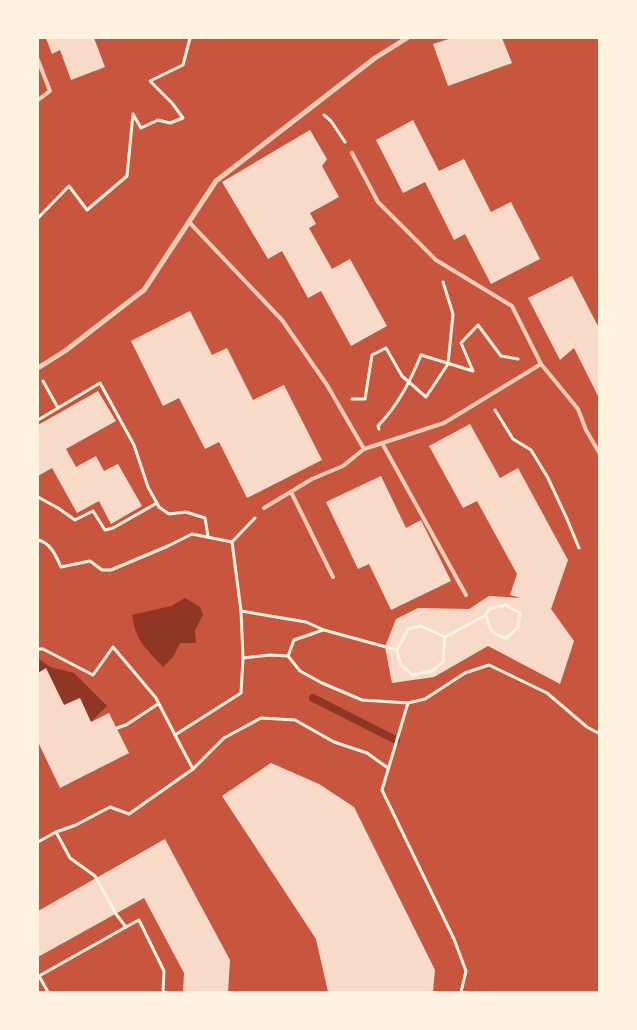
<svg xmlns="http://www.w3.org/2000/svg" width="637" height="1030" font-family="Helvetica,sans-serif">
	<rect width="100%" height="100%" fill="#c8553d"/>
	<g fill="#8f3625">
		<path d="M 185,598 L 200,607 L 203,615 L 195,630 L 196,643 L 180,643 L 173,657 L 163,667 C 146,648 136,642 132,615 L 171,606 Z"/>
		<polygon points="38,658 50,667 74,673 107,706 91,722 80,698 64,705 46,669 38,673"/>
	</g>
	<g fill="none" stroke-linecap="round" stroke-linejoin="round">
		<polyline stroke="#8f3625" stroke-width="8" points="313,698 396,740"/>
	</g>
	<g fill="#f7dbc8">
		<polygon points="46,38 94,38 105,67 71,80 60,50 52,54"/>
		<polygon points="452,38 502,38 512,63 448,86 433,44"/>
		<polygon points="413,120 439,171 464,159 491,212 511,202 540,259 491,284 465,234 454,240 425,182 403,193 376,140"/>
		<polygon points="310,130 327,159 322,166 339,197 310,213 316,224 309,228 332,269 350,259 387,326 351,346 321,291 308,298 282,251 268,259 222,182"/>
		<polygon points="572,276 600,330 600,400 574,348 560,360 528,298"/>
		<polygon points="190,311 212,355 227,348 253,400 284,385 322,460 247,498 219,442 205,449 179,398 163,406 131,341"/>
		<polygon points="98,391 116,421 66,449 76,467 96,456 104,471 118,464 142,506 111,524 99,501 77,513 52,468 38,476 38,425"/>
		<polygon points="470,424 500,478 518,468 568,560 551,609 574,641 560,684 488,646 434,677 392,683 385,647 396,619 418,608 469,609 489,596 521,598 510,595 517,574 477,501 463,508 429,446"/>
		<polygon points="381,476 406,528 421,520 451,581 391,610 369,564 358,569 326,502"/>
		<polygon points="46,668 64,705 80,698 91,722 109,713 129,753 60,788 38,742 38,673"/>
		<polygon points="271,763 319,784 354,807 435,970 433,992 328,992 316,939 222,796"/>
		<polygon points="165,839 230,960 228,992 183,992 184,973 144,898 38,957 38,911"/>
	</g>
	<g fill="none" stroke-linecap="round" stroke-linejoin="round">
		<g stroke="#fff3e0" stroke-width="3">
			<polyline points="324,115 331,121 345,142"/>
			<polyline points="38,218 69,186 87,210 127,176 133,114 141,128 158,120 170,123 183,118 172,103 150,81 183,65 190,38"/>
			<polyline points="43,381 58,408"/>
			<polyline points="352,399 365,399 372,355 386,348 402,376 426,397 448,364 453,314 443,282"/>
			<polyline points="495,410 513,439 531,450 548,478 567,519 579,548"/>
			<polyline points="38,420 100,383 134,445 148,487 159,507 169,514 186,512 205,518 208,536"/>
			<path d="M 379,429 L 378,426 C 398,405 410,382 421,355 L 473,371 L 461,343 L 478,325 L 501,356 L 518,359"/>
			<polyline points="38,497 58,508 75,520 93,511 105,530 113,528 157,503"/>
			<path d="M 38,540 C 51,543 56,556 61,567 L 90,561 L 102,570 L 111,570 L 168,546 L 192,534 L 232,542 L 255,518"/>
			<polyline points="241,611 306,622 324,630 397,650"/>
			<polygon points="421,626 445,637 443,662 432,671 412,675 400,664 397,650 408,629"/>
			<path d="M 445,637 L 486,615 L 489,609 L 505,605 L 520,613 L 518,628 L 506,638 C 492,635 489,629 486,615"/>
			<polyline points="38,649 43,649 93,675 113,647 156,698 175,735 241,693 243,658 241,611 232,542"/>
			<polyline points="288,656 294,640 323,630"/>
			<polyline points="243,658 270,655 288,656 300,671 322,683 362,700 408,703"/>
			<polyline points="117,728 126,725 158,704"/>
			<polyline points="175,735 193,769"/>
			<polyline points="56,832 70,858 95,876 116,914 126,927 139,920 164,971 163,992"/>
			<polyline points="38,842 56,832 76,825 110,807 129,814 193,769 224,738 261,718 295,720 334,742 367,753 388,768"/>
			<polyline points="48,992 39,976 126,927"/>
			<polyline points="461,992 466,971 454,939 382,790 408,703 425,699 465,673 489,665 547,693 587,727 600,734"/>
		</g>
		<g stroke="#f1ccb7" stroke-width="4">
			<polyline points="38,60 50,91 38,100"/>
			<polyline points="189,222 282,320 327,385 364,449 444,423 541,364 512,306 436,260 378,202 352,153"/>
			<polyline points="541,364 578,409 586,430 600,454"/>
			<polyline points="382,443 466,595"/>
			<polyline points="291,492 333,577"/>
			<polyline points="264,508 312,479 343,466 364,449"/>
		</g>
		<polyline stroke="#f1ccb7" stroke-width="5" points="38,368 65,351 144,290 216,181 375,58 407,38"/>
	</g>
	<rect width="637" height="1030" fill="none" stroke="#fff3e0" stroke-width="78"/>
</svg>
